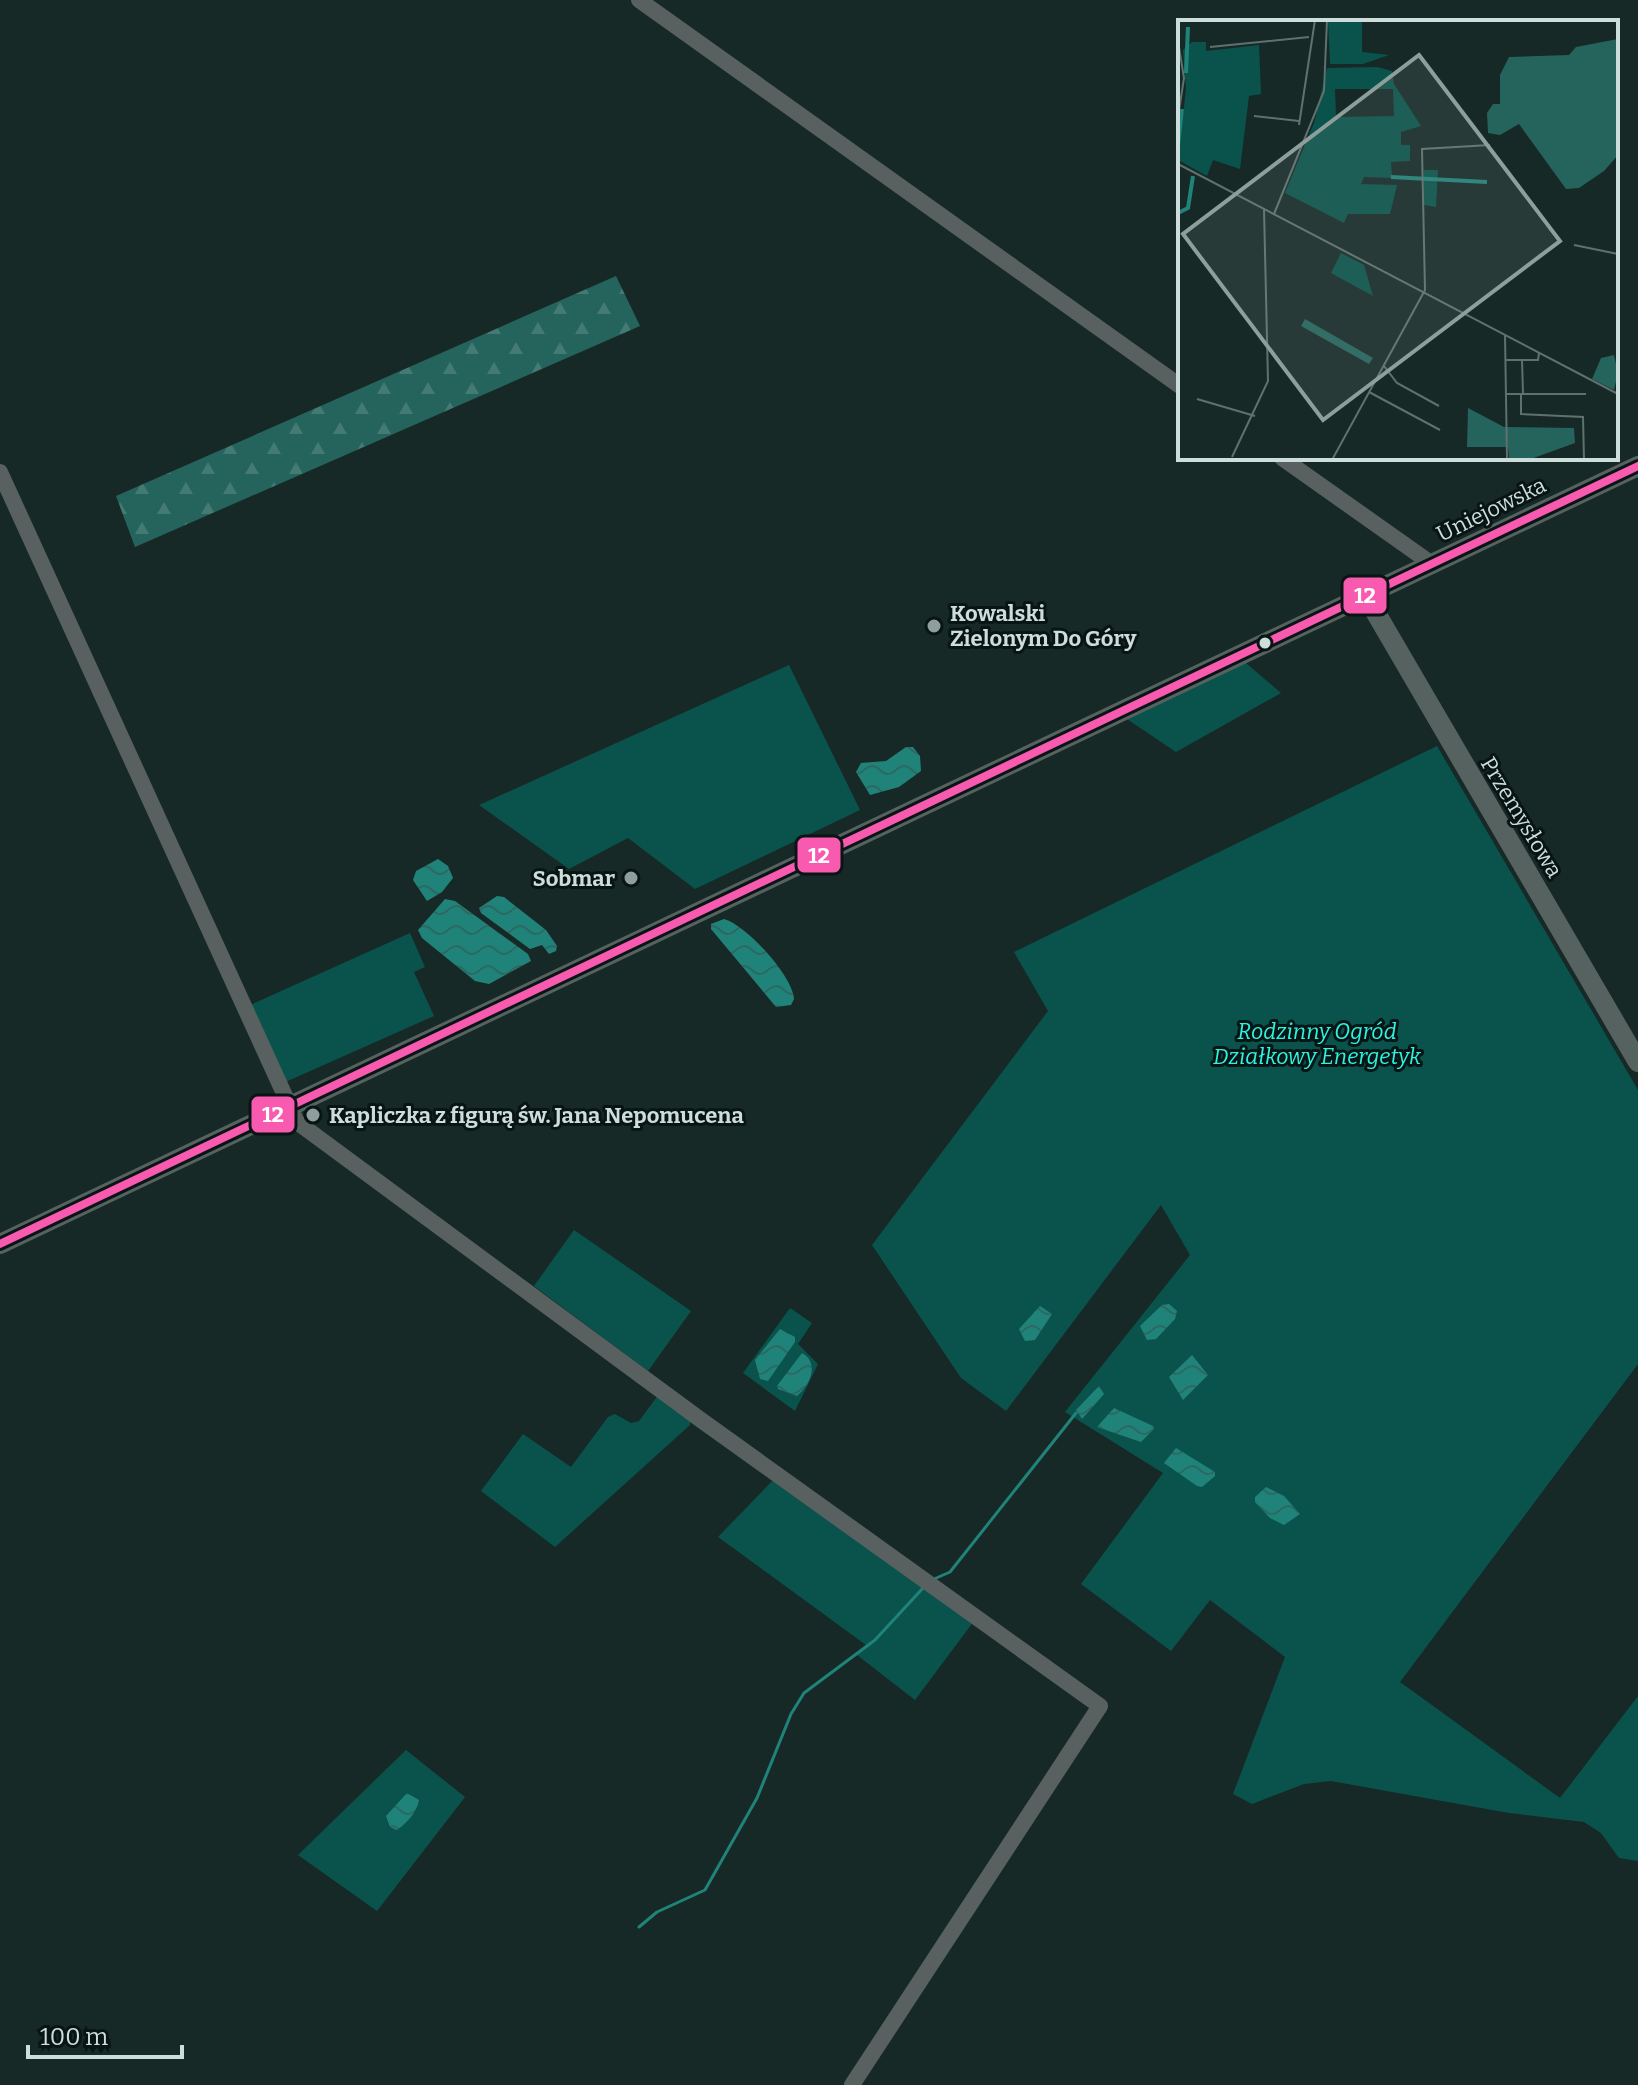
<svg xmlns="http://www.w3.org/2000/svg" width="1638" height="2085" font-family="Bitter,serif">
	<defs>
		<pattern id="forest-firs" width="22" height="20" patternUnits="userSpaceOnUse" patternTransform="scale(2)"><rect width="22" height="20" fill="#25645d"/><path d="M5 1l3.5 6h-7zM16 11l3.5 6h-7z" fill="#437a74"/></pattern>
		<pattern id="water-waves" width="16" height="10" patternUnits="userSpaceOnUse" patternTransform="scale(2)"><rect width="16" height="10" fill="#20837a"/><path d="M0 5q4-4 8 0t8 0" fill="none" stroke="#2c6963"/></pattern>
	</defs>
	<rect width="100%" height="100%" fill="#172926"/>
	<g fill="#0a534c">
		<polygon points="1240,658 1281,693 1176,752 1124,717"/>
		<polygon points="789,665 860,810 695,889 628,838 569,869 479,805"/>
		<polygon points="1437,746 1638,1090 1638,1364 1400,1682 1560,1798 1638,1696 1638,1861 1619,1858 1601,1833 1584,1822 1509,1813 1331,1781 1304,1784 1252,1804 1233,1794 1285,1657 1210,1600 1171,1651 1081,1584 1163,1473 1065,1412 1190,1255 1161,1205 1006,1411 961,1378 872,1245 1048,1011 1014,952"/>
		<polygon points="410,933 425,967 414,972 434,1016 281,1084 248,1006"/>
		<polygon points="574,1230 691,1311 648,1371 534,1286"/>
		<polygon points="790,1308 812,1323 798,1344 818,1364 795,1411 743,1373"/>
		<polygon points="659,1394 691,1417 690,1425 555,1547 481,1491 523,1434 571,1467 608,1417 615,1414 631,1423 639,1421"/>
		<polygon points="776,1477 974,1621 915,1700 857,1655 866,1645 718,1537"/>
		<polygon points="406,1750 465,1797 377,1911 298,1855"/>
	</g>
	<polygon fill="url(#forest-firs)" points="616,276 640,326 135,547 116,496"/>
	<g fill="url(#water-waves)">
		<polygon points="906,747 913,747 920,756 921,771 899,787 870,795 856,772 861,763 886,761"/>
		<polygon points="438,859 448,866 453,878 442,892 427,901 413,880 416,871"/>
		<polygon points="497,896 504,897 546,930 557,946 556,951 549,954 542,945 530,949 481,913 479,908"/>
		<polygon points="445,899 455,901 528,954 531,961 489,984 475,981 422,938 418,930"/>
		<path d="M 724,919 C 746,925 792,975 794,999 L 791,1005 L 776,1007 L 711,929 L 711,924 Z"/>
		<polygon points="1169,1304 1177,1311 1175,1319 1156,1339 1147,1340 1140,1326 1162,1305"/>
		<polygon points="1040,1306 1052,1314 1035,1340 1025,1341 1019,1329"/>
		<polygon points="780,1329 795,1337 795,1342 768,1381 760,1379 755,1360"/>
		<path d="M 802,1353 C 820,1363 810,1385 797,1396 L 778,1389 L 777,1386 Z"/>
		<polygon points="1192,1355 1208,1375 1183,1400 1169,1377"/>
		<polygon points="1099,1386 1104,1394 1082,1419 1076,1410"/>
		<polygon points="1114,1408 1153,1426 1154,1429 1141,1442 1097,1427"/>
		<polygon points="1176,1448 1215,1472 1215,1476 1202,1487 1197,1486 1164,1463"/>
		<polygon points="1266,1487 1284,1496 1300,1514 1284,1525 1270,1518 1255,1502 1255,1497"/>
		<path d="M 407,1793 L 419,1800 C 417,1812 407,1823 397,1830 L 390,1827 L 386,1816 Z"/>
	</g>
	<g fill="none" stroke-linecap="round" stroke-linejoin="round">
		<g stroke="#20837a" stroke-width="3">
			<polyline points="934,1579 950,1572 1076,1413"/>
			<polyline points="639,1927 657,1912 705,1890 757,1798 791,1714 804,1693 875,1640 923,1588"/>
		</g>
		<g stroke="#586060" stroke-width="16">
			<polyline points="639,0 1180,386"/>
			<polyline points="1282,458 1432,564"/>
			<polyline points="0,472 297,1122 701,1420 1100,1706 852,2085"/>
		</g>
		<g stroke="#556260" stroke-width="20">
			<polyline points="1366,596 1638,1062"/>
			<polyline points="0,1244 1638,466"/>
		</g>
		<g stroke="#081514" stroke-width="14">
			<polyline id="bus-1" points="0,1244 1638,466"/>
		</g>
		<use href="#bus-1" stroke="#f75aaf" stroke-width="8"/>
	</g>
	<g fill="#8d9e9b" stroke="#081514" stroke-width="3">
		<circle cx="934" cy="626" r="8"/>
		<circle cx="631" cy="878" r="8"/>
		<circle cx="313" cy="1115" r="8"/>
	</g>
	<circle fill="#ccddda" stroke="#081514" stroke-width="3" cx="1265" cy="643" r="7"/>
	<g text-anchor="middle" stroke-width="6" stroke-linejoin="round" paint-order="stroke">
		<g font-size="22" fill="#ccddda" stroke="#081514">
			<text transform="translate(1491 509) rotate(-26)" y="8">Uniejowska</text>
			<text transform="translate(1522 817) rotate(59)" y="8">Przemysłowa</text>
		</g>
		<g font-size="22" font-weight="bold" fill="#ccddda" stroke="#081514" text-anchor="start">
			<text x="950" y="621">Kowalski<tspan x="950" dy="25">Zielonym Do Góry</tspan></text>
			<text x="615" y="886" text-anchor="end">Sobmar</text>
			<text x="329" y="1123">Kapliczka z figurą św. Jana Nepomucena</text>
		</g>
		<g font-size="22" font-style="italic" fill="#2cf4e2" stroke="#081514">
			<text x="1317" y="1039">Rodzinny Ogród<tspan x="1317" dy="25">Działkowy Energetyk</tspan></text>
		</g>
	</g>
	<g transform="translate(1178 20)">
		<rect width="440" height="440" fill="#172926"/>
		<path d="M 150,0 L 184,0 L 184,32 L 211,35 L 185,44 L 152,44 ZM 28,22 L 28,31 L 81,25 L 83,74 L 71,76 L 62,149 L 35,140 L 29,156 L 0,140 L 8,69 L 5,30 L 14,22 ZM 199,47 L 214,51 L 216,64 L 243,106 L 223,112 L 223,125 L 232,125 L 232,141 L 213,142 L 214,158 L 186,157 L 183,164 L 219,165 L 212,194 L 170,194 L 166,203 L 107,173 L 136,103 L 149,48 ZM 157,69 L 215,69 L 216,96 L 158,97 ZM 246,150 L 260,150 L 258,187 L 246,185 ZM 163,233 L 186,245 L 195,276 L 153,253 Z" fill="#0a534c" fill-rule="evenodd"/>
		<path d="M 440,19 L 440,135 L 426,151 L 401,168 L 388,169 L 341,104 L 322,115 L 310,113 L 309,93 L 315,84 L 322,84 L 322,55 L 331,37 L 391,35 L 398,27 ZM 127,299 L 195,338 L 191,344 L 123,306 ZM 436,335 L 440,353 L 436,370 L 414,359 L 423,338 ZM 290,388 L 326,407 L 396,408 L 397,423 L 350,440 L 331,440 L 330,427 L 289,427 Z" fill="#25645d"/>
		<path fill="none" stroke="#20837a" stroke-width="4" d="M 8,53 L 10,7M 0,126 L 4,89M 213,157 L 309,162M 0,193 L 10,188 L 15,156"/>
		<path fill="none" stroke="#5f716e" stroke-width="2" d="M 0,21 L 6,58 L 0,97M 32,27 L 131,17M 76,96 L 121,101M 121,105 L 137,0M 0,144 L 440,374M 96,194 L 146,71 L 149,0M 396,225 L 440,234M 327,315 L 329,440M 327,340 L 360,340 L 361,333M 344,340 L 345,374M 206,346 L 219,363 L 261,386M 191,372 L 262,410M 328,374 L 408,374M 343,374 L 343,394 L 405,397 L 406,440M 19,379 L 77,396M 54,437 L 90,361 L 86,189M 154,440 L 247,270 L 244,129 L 312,125"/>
		<path fill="#8d9e9b" fill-opacity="0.15" stroke="#8d9e9b" stroke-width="4" d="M 241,35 L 382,221 L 145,400 L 5,214 Z"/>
		<rect width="440" height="440" fill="none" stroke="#ccddda" stroke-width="4"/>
	</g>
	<g stroke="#081514" stroke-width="3">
		<rect x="1342" y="576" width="46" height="39" rx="8" fill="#f75aaf"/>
		<rect x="796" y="836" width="46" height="38" rx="8" fill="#f75aaf"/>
		<rect x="250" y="1095" width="46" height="39" rx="8" fill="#f75aaf"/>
	</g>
	<g font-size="22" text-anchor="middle" font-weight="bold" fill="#fff">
		<text x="1365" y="603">12</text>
		<text x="819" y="863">12</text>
		<text x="273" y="1122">12</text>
	</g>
	<path d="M28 2045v12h154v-12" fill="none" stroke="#ccddda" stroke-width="4"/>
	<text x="40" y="2045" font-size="24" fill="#ccddda" stroke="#081514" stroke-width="6" paint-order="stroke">100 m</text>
</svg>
